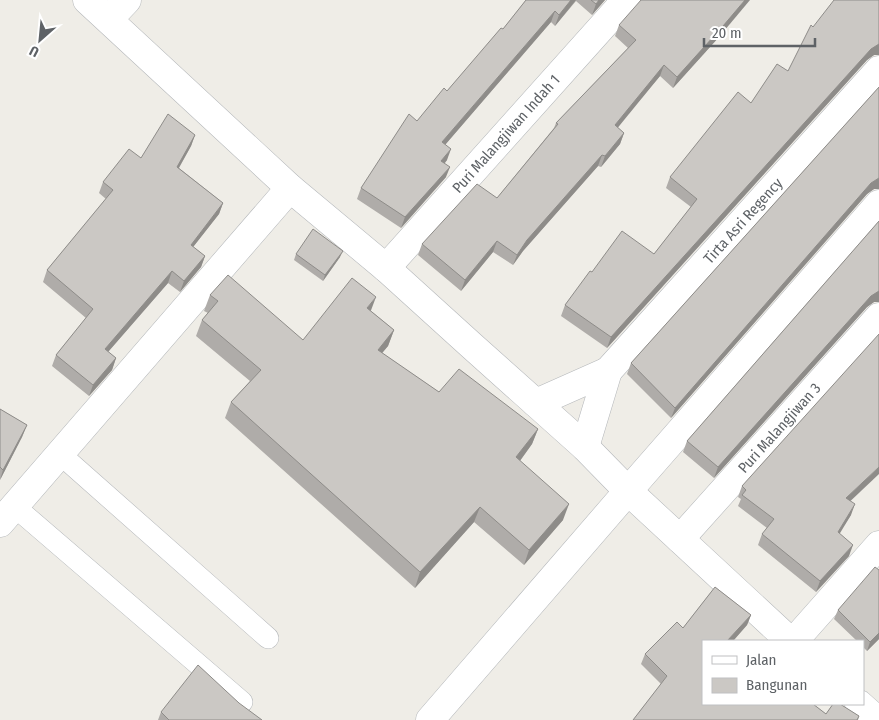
<svg xmlns="http://www.w3.org/2000/svg" width="879" height="720" font-family="'Fira Sans Condensed',sans-serif">
	<rect width="100%" height="100%" fill="#efede7"/>
	<g fill="none" stroke-linecap="round" stroke-linejoin="round">
		<g stroke="#b4b7ba" stroke-width="22">
			<g id="lane">
				<polyline points="60,454 268,638"/>
				<polyline points="14,506 242,702"/>
			</g>
		</g>
		<g stroke="#b4b7ba" stroke-width="29">
			<g id="street">
				<polyline points="87,0 290,188 386,268 472,346 585,447 628,491 790,641"/>
				<polyline points="109,19 127,0"/>
				<path id="s1" d="M 386,268 L 626,0"/>
				<path id="s2" d="M 608,371 L 879,70"/>
				<polyline points="536,403 608,371 585,447"/>
				<polyline points="0,523 290,188"/>
				<path id="s3" d="M 680,539 L 879,317"/>
				<polyline points="794,641 879,545"/>
				<polyline points="859,704 877,720"/>
				<polyline points="430,720 628,491 879,204"/>
			</g>
		</g>
		<use href="#lane" stroke="#fff" stroke-width="21"/>
		<use href="#street" stroke="#fff" stroke-width="28"/>
	</g>
	<g fill="#afaca9">
		<polygon points="526,0 605,0 592,15 576,1 555,26 551,22 445,145 447,160 445,163 446,177 401,228 357,199 361,188 417,121 447,91 503,29"/>
		<polygon points="879,0 879,55 874,55 867,60 607,348 561,316 565,305 592,272 654,254 691,207 666,188 670,177 788,71 813,27"/>
		<polygon points="619,25 719,37 673,88 660,76 617,127 624,133 620,144 601,167 598,166 523,251 513,265 493,252 461,291 418,255 422,244 497,198 554,128 556,123 628,48 615,36"/>
		<polygon points="879,87 879,189 874,189 867,194 671,418 627,374 631,363"/>
		<polygon points="195,135 191,146 179,168 223,203 219,214 193,247 205,256 201,267 180,292 168,283 108,352 116,358 112,370 89,396 52,366 56,355 86,318 43,282 47,270 106,199 99,193 103,182 141,158"/>
		<polygon points="879,221 879,302 874,302 867,307 714,478 683,452 687,441"/>
		<polygon points="296,254 340,257 323,281 294,260"/>
		<polygon points="210,295 303,340 371,311 394,330 388,346 382,353 439,392 538,429 532,444 520,461 563,520 524,565 474,522 415,588 225,418 231,402 250,381 196,336 202,320 208,313 204,311"/>
		<polygon points="0,409 27,425 22,437 0,480"/>
		<polygon points="742,486 850,501 851,515 839,533 849,556 816,592 758,545 762,534 767,528 738,506 741,499 738,497"/>
		<polygon points="879,570 879,639 867,651 863,647 863,641 857,641 834,619 838,610"/>
		<polygon points="715,587 751,615 747,625 733,641 703,641 703,704 813,704 826,714 833,704 840,704 859,716 858,720 633,720 661,684 641,664 645,654 677,622 683,628"/>
		<polygon points="161,712 262,720 158,720"/>
	</g>
	<g fill="#8e8c89">
		<polygon points="571,0 576,0 555,26 559,15"/>
		<polygon points="599,0 605,0 592,15 596,4"/>
		<polygon points="745,0 750,0 719,37 673,88 677,77"/>
		<polygon points="555,11 551,22 438,153 442,142"/>
		<polygon points="878,44 879,44 879,55 874,55 867,60 607,348 611,337 871,49"/>
		<polygon points="664,65 660,76 611,136 615,125"/>
		<polygon points="624,133 620,144 601,167 605,156"/>
		<polygon points="195,135 191,146 173,178 177,167"/>
		<polygon points="451,149 447,160 437,172 441,161"/>
		<polygon points="602,155 598,166 523,251 513,265 517,255 527,240"/>
		<polygon points="450,167 446,177 401,228 405,217"/>
		<polygon points="879,178 879,189 874,189 867,194 671,418 675,408 871,183"/>
		<polygon points="223,203 219,214 186,256 191,245"/>
		<polygon points="497,241 493,252 461,291 465,280"/>
		<polygon points="343,251 340,257 323,281 325,275"/>
		<polygon points="205,256 201,267 180,292 184,281"/>
		<polygon points="172,271 168,283 101,360 105,349"/>
		<polygon points="878,291 879,291 879,302 874,302 867,307 714,478 718,467 871,296"/>
		<polygon points="376,297 370,313 367,308"/>
		<polygon points="394,330 388,346 372,365 378,350"/>
		<polygon points="116,358 112,370 89,396 93,385"/>
		<polygon points="27,425 22,437 0,480 3,470"/>
		<polygon points="538,429 532,444 511,473 516,457"/>
		<polygon points="879,467 879,474 842,509 846,498"/>
		<polygon points="569,504 563,520 524,565 529,550"/>
		<polygon points="855,504 851,515 834,543 838,532"/>
		<polygon points="480,507 474,522 415,588 420,572"/>
		<polygon points="853,545 849,556 816,592 820,581"/>
		<polygon points="751,615 747,625 733,641 727,641"/>
		<polygon points="879,633 879,639 867,651 870,642"/>
	</g>
	<g fill="#cbc8c4" stroke="#8e8c89">
		<polygon points="526,0 571,0 559,15 555,11 442,142 451,149 441,161 450,167 405,217 361,188 409,114 417,121 444,88 447,91 501,28 503,29"/>
		<polygon points="591,0 599,0 596,4"/>
		<polygon points="641,0 745,0 723,26 677,77 664,65 615,125 624,133 605,156 602,155 527,240 517,255 497,241 465,280 422,244 477,184 497,198 558,124 556,123 636,40 619,25"/>
		<polygon points="834,0 879,0 879,44 871,49 611,337 565,305 590,271 592,272 622,231 654,254 697,199 670,177 738,92 751,103 777,64 788,71 811,25 813,27"/>
		<polygon points="879,87 879,178 871,183 675,408 631,363"/>
		<polygon points="168,114 195,135 177,167 223,203 191,245 205,256 184,281 172,271 105,349 116,358 93,385 56,355 93,309 47,270 113,190 103,182 129,149 141,158"/>
		<polygon points="879,221 879,291 871,296 718,467 687,441"/>
		<polygon points="313,229 343,251 325,275 296,254"/>
		<polygon points="228,275 303,340 352,278 376,297 367,308 394,330 378,350 439,392 459,369 538,429 516,457 569,504 529,550 480,507 420,572 231,402 261,370 202,320 218,301 210,295"/>
		<polygon points="879,334 879,467 846,498 855,504 838,532 853,545 820,581 762,534 774,519 742,495 746,490 742,486"/>
		<polygon points="0,409 27,425 3,470 0,467"/>
		<polygon points="875,567 879,570 879,633 870,642 838,610"/>
		<polygon points="715,587 751,615 727,641 703,641 703,704 813,704 826,714 833,704 840,704 859,716 857,720 633,720 667,676 645,654 677,622 683,628"/>
		<polygon points="198,665 239,703 262,720 169,720 161,712"/>
	</g>
	<g text-anchor="middle" stroke-width="4" stroke-linejoin="round" paint-order="stroke">
		<g font-size="15" fill="#5e6266" stroke="#fff">
			<text dy="5" stroke="none"><textPath href="#s1" startOffset="180">Puri Malangjiwan Indah 1</textPath></text>
			<text dy="5" stroke="none"><textPath href="#s2" startOffset="202">Tirta Asri Regency</textPath></text>
			<text dy="5" stroke="none"><textPath href="#s3" startOffset="149">Puri Malangjiwan 3</textPath></text>
		</g>
	</g>
	<rect x="702" y="640" width="162" height="65" fill="#ffffff" stroke="#bfc0c2"/>
	<rect x="712" y="656" width="25" height="8" fill="#ffffff" stroke="#bfc0c2"/>
	<text x="746" y="665" font-size="15" fill="#5e6266">Jalan</text>
	<rect x="712" y="678" width="25" height="15" fill="#cbc8c4" stroke="#bfc0c2"/>
	<text x="746" y="690" font-size="15" fill="#5e6266">Bangunan</text>
	<g transform="translate(40 40) rotate(207)" stroke="#ffffff" stroke-width="4" paint-order="stroke">
	<path d="M0-4L9 19L0 12L-9 19Z" fill="#5e6266"/>
	<text y="-8" font-size="14" font-weight="bold" text-anchor="middle" fill="#5e6266">U</text>
	</g>
	<path d="M704 38v8h111v-8" fill="none" stroke="#5e6266" stroke-width="2.5"/>
	<text x="712" y="38" font-size="15" fill="#5e6266" stroke="#ffffff" stroke-width="4" paint-order="stroke">20 m</text>
</svg>
